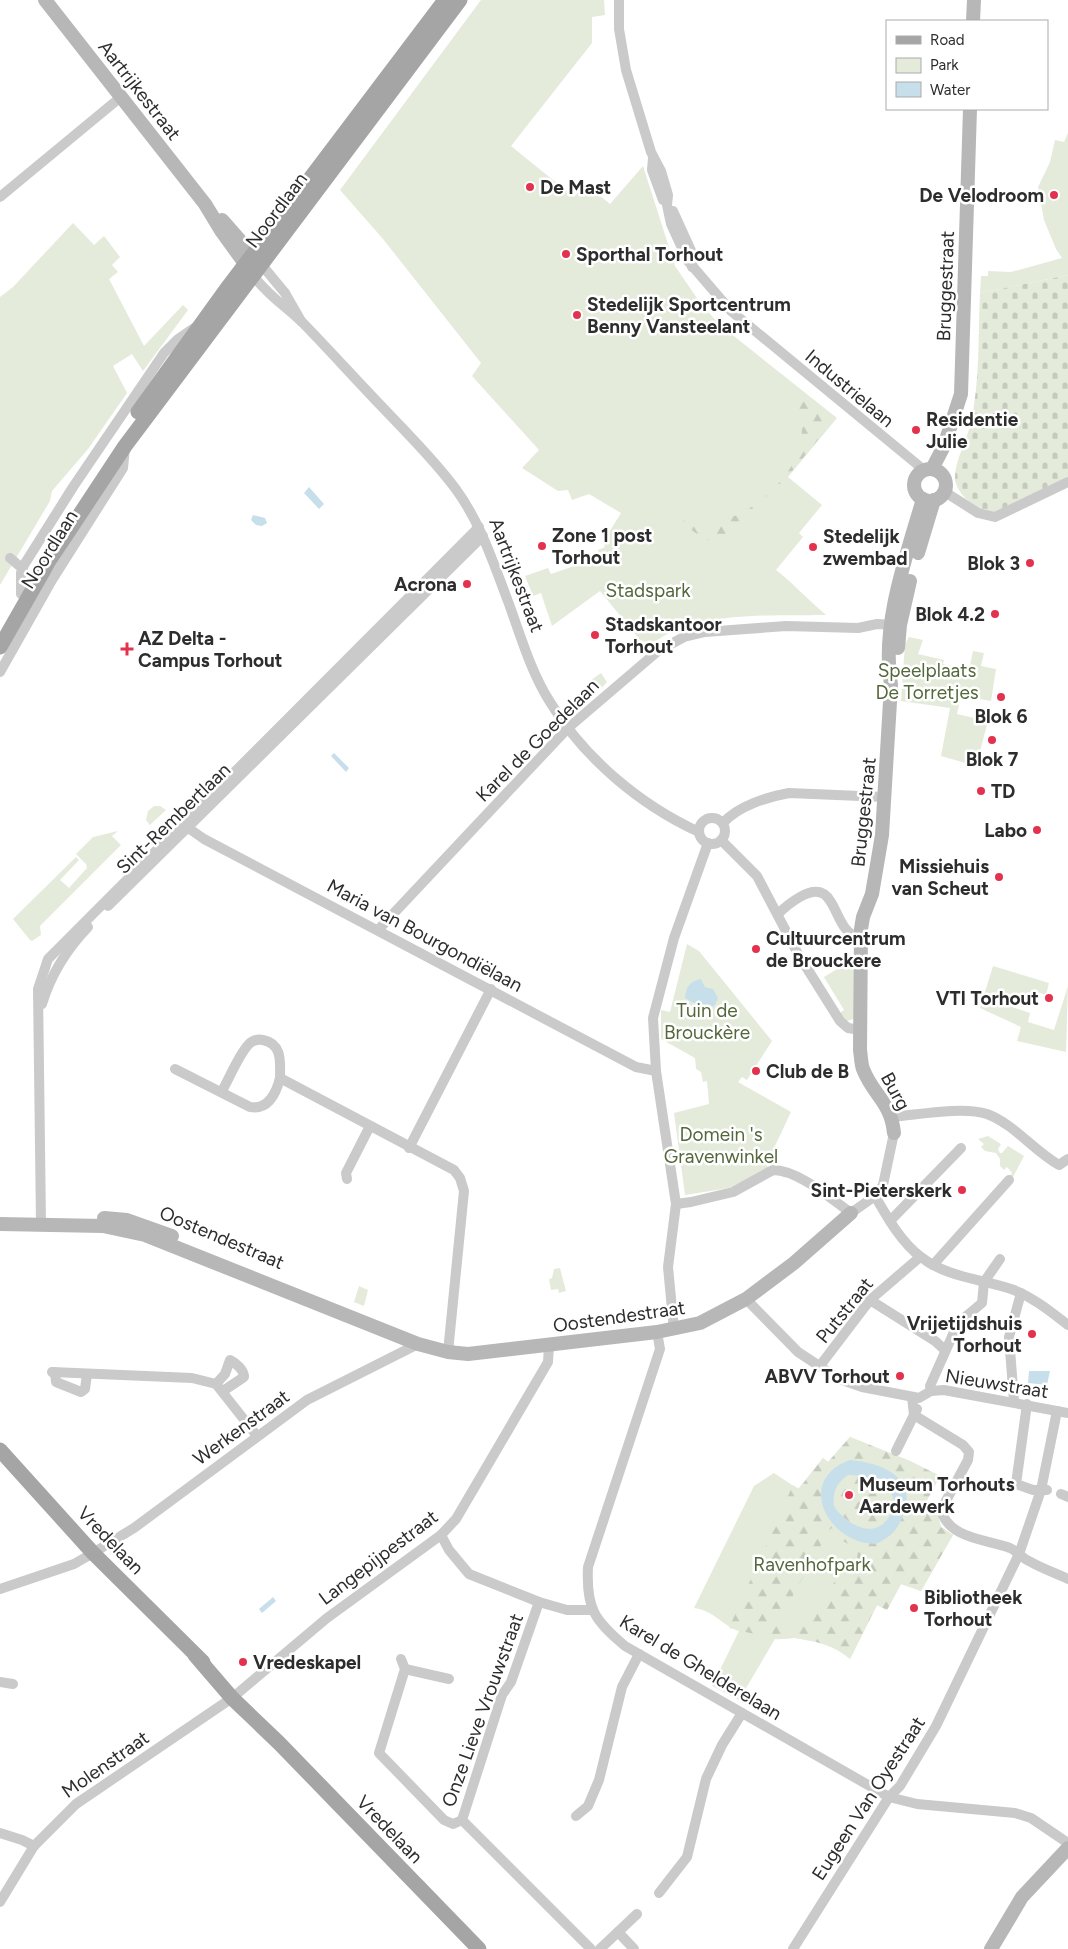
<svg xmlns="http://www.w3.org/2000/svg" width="1068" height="1949" font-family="Figtree,sans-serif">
	<defs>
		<pattern id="forest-firs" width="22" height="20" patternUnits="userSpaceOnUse" patternTransform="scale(1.25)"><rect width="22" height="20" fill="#e4ebdb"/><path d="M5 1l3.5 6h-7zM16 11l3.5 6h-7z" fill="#c4cabc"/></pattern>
		<pattern id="cemetery-stones" width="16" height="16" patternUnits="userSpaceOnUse" patternTransform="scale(1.25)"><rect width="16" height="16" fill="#e4ebdb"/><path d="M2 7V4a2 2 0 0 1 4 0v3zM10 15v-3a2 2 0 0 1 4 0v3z" fill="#c4cabc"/></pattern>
	</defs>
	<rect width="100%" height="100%" fill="#fff"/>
	<g fill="#e4ebdb">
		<path d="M 481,0 L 604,0 L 605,15 L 592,17 L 592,43 L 511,146 L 574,197 L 586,184 L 610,204 L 643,166 L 675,266 L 701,304 L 720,325 L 837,418 L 788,477 L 822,505 L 799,533 L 803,537 L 776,570 C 794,584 808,600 826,615 C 775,616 694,610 652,644 L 640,640 L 600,591 L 552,626 L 541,593 L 533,596 L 525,576 L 548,568 L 551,574 L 600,557 L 598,550 L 605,547 L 603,542 L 621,513 L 589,494 L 572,500 L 568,490 L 558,491 L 522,468 L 539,450 L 472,376 L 481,363 L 383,239 L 340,190 Z"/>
		<polygon points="1068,133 1068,275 980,293 981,276 988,276 988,271 1011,272 1062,258 1056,249 1044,220 1038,187 1050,162 1055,140 1064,142"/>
		<polygon points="73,223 94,245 104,236 120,257 112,265 118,272 109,279 144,346 183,305 188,310 143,371 132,354 113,366 127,393 88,449 52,491 50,501 0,585 0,297 13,287"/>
		<polygon points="909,637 923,640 918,654 944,660 943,664 969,670 973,651 984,653 981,666 996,669 991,701 961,696 957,714 988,721 976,766 941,756 950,708 901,701 905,644"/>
		<polygon points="601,673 607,682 601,689 591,680"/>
		<polygon points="160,806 166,810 150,825 146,820 148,811 154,806"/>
		<polygon points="118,831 112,836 121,845 40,926 41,935 32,941 30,940 13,919 76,857 79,860 60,880 69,888 87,868 86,864 76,854 93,837"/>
		<polygon points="687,944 699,951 772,1041 747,1080 742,1077 738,1082 791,1112 766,1165 770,1168 729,1188 685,1195 674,1113 709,1104 707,1081 703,1082 701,1072 696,1069 695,1058 661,1039 661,1010 670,1012"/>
		<polygon points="855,958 854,1019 846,1021 838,1014 844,1010 824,977"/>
		<polygon points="993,966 1049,983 1046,995 1037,992 1034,1001 1013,995 1009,1006 1030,1013 1028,1022 1054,1030 1068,986 1066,1052 1017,1041 1021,1027 980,1008"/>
		<polygon points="988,1136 1001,1144 998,1149 1000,1153 1002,1153 1008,1146 1024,1156 1012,1179 1004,1182 1012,1173 1007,1167 1004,1170 1000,1166 1000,1159 996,1153 985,1151 981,1147 984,1144 978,1139"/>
		<polygon points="560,1268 566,1291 559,1293 558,1289 551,1290 549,1279 552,1278 554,1269"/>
		<polygon points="359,1286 368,1290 364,1306 354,1302"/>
		<path d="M 850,1437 L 910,1461 L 940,1476 L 926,1502 L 936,1508 L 941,1527 L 953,1535 L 921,1591 L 901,1584 L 887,1610 L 877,1605 L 850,1659 C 835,1646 815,1640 795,1638 C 788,1638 782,1640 775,1639 L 739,1700 L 712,1686 L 739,1631 C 721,1625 715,1611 694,1608 L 754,1486 L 774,1473 L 798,1489 L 823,1458 L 828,1462 Z"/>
	</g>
	<g fill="url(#forest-firs)" fill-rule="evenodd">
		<path d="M 787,380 L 835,419 L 739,536 C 717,553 699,535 681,522 C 694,513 699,524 712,524 C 721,517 734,518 744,512 C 795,479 820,436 787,380 Z"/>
		<path d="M 850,1437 L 910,1461 L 940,1476 L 926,1502 L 936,1508 L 941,1527 L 953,1535 L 921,1591 L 901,1584 L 887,1610 L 877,1605 L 850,1659 L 839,1649 L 816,1642 L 795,1638 L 775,1639 L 729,1628 L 793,1485 L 799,1489 L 823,1458 L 828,1462 ZM 862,1462 C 910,1476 916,1487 895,1532 L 854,1540 L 822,1486 ZM 832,1528 L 842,1536 L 841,1540 L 858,1549 L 857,1559 L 845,1557 C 839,1575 832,1590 817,1603 C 808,1611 802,1613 796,1625 L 780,1619 L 821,1545 L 820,1536 Z"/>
		<path d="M 848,1475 C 860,1475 867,1477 877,1483 C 882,1486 889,1489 892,1495 C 895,1500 893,1504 892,1509 C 883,1543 847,1527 834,1506 C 832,1493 837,1482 848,1475 Z"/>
	</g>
	<path fill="url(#cemetery-stones)" d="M 1068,275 L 1068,477 C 1051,486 1011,512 993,513 C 979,514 957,494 955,480 C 954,461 967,441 971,422 C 980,381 978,336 980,293 Z"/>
	<g fill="#c7dfea" fill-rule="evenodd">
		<polygon points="309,487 324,504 319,509 304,493"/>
		<polygon points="253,515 265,518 267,523 262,526 256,525 251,520"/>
		<polygon points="334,753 349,768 346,772 331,756"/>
		<path d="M 701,979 L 705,987 L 713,989 L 718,998 L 715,1005 L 707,1010 L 685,998 C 686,988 689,981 701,979 Z"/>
		<polygon points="1029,1371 1050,1371 1047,1385 1028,1383"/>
		<path d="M 850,1460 C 883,1463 920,1478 902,1518 C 896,1532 890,1537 876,1544 C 827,1544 795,1479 850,1460 ZM 848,1475 C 860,1475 867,1477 877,1483 C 882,1486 889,1490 892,1495 C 895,1500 893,1504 892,1509 C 882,1543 847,1527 834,1506 C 832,1493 837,1482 848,1475 Z"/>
		<polygon points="273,1597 276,1601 262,1613 259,1609"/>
	</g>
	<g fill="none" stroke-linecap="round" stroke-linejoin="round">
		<g stroke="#cacaca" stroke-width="10">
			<polyline points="619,0 619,29 626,70 651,152 661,171 668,195 667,205 671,224 688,261 731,311 924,470"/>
			<polyline points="653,158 652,170 663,200"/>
			<polyline points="0,197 122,96"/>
			<polyline points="673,211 693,255 692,267"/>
			<polyline points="261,264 285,293 301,321"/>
			<path d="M 253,275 C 267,295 287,307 304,324 C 332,353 359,383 387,412 C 410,436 435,461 455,488 C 481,523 494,565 509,604 C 521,637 531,672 550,702 C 584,758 640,805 699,832"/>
			<polyline points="945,492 978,513 995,517 1068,482"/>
			<polyline points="10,558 23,569"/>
			<polyline points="21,594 21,573 24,565 73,487 164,353 178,339 194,328"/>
			<polyline points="0,672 52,580 123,468 125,448"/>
			<circle cx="712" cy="831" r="13"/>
			<path d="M 723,823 C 738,806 767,797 789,793 L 884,797"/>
			<polyline points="184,825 204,839 636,1067 656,1071"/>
			<polyline points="721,840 757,876 798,954 840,1021 848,1028 861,1030"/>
			<polyline points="108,906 483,536"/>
			<path d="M 778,914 C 785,907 791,902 800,897 C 831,879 832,911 845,928 C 849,933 855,937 860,940"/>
			<polyline points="378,930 568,728 658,651 684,637 705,632 786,626 858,628 877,624 897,625"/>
			<path d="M 42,1004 C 51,974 66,950 88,927"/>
			<path d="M 175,1069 L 250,1107 C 268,1110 276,1094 280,1078"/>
			<path d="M 222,1091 C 229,1079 239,1054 249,1044 C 253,1040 258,1039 263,1040 C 283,1044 280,1063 280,1078 L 454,1170 L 460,1178 L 464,1191 L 448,1352"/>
			<path d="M 891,1117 C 916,1115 963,1106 987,1114 C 1014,1124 1034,1151 1059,1165 L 1068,1159"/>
			<polyline points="409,1148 491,989"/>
			<polyline points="347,1179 346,1173 370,1126"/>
			<path d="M 875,1196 C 887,1217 901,1242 921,1257 C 947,1278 984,1279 1014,1290 C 1034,1298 1051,1312 1068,1325"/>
			<path d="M 676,1204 L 691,1202 L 733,1192 L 773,1170 C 798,1170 830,1198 851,1213 L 875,1196 L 883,1185 L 894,1133"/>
			<polyline points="890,1221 961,1148"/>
			<polyline points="41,1224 38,989 48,959 55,952 479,527"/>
			<polyline points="933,1265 1009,1180"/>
			<polyline points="746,1299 798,1352 839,1379 862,1387 919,1398 931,1391 944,1390 1068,1413"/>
			<polyline points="870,1300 935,1341 945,1350"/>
			<polyline points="674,1330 668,1267 676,1204 656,1071 653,1018 674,938 708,843"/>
			<path d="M 657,1332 L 660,1349 L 588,1567 C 586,1608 594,1620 625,1646 L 889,1797 L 917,1804 L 1015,1813 L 1031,1818 L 1068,1843"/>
			<polyline points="819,1367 870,1300 920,1257"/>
			<polyline points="52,1372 192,1378 216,1384 257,1436"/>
			<polyline points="55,1372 56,1382 81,1392 85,1389 87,1374"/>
			<path d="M 216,1384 L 225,1374 L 230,1360 C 236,1363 244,1370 244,1377 L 223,1391"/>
			<polyline points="931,1391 930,1386 958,1323 982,1303 984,1282 1000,1259"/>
			<path d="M 912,1397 L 914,1415 L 963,1445 L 969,1452 L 968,1460 L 941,1510 C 949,1539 986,1539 1010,1548 C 1017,1551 1022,1558 1029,1561 C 1041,1568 1055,1573 1068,1579"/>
			<polyline points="1014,1401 1009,1337 1021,1293"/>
			<polyline points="1027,1404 1016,1484 1033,1490 1047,1490"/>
			<polyline points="896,1451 917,1409"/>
			<polyline points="1061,1494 1068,1497"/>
			<polyline points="441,1535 449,1550 469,1574 539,1602 567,1610 591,1610"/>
			<polyline points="0,1589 74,1564 93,1553 134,1528 307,1400 418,1344"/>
			<polyline points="401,1659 405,1669 379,1753 444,1820 453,1824 462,1820 502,1695 511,1682 539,1602"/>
			<polyline points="405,1669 449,1679"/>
			<polyline points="0,1682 13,1684"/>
			<polyline points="238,1693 327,1618 441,1535 456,1519 548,1362 549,1346"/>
			<polyline points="576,1816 588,1806 599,1780 622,1687 639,1654"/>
			<polyline points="462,1820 591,1949"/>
			<polyline points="0,1833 22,1840 34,1846"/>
			<polyline points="659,1893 687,1857 706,1779 722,1745 742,1713"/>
			<polyline points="0,1902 34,1846 76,1804 232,1698"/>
			<polyline points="618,1932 634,1949"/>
			<polyline points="600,1949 637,1914"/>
			<polyline points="793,1949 889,1797 900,1786 936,1726 1019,1554 1041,1490 1057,1411"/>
		</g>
		<g stroke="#b7b7b7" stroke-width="14">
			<polyline points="45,0 205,204 222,232 251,272"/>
			<polyline points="973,21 974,0"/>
			<polyline points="222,220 259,262"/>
			<polyline points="932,469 944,446 961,394 970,109"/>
			<circle cx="930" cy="485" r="16"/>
			<polyline points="918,553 934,500"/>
			<polyline points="898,648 900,625 910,581"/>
			<path d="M 894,1133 C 891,1102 873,1095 863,1069 C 861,1064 861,1056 860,1050 L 861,929 L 863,917 L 872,894 L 882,835 L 891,685 C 881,625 906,557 923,499"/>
			<polyline points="104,1218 127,1220 172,1236"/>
			<polyline points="0,1224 103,1226 145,1235 418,1344 448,1352 468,1354 657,1332 700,1323 746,1299 794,1263 851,1213"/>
			<polyline points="991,1949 1022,1897 1068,1848"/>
		</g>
		<g stroke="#a5a5a5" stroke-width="15">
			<polyline points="138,412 228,287 445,0"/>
			<polyline points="0,647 49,561 125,446 460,0"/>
			<polyline points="0,1450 93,1553 203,1662"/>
			<polyline points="195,1655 232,1698 279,1743 479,1949"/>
		</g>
	</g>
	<g fill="#e2324d" stroke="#fff" stroke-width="2">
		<circle cx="530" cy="187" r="5"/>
		<circle cx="1054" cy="195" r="5"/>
		<circle cx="566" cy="254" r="5"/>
		<circle cx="577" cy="315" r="5"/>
		<circle cx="916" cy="430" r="5"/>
		<circle cx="542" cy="546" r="5"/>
		<circle cx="813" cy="547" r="5"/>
		<circle cx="1030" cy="563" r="5"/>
		<circle cx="467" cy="584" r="5"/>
		<circle cx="995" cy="614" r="5"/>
		<circle cx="595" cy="635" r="5"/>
		<path d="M124.5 641.5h5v5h5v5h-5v5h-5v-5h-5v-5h5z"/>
		<circle cx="1001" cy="697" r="5"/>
		<circle cx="992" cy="740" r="5"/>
		<circle cx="981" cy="791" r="5"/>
		<circle cx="1037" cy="830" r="5"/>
		<circle cx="999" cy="877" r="5"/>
		<circle cx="756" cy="949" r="5"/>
		<circle cx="1049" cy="998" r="5"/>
		<circle cx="756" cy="1071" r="5"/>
		<circle cx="962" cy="1190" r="5"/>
		<circle cx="1032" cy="1334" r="5"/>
		<circle cx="900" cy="1376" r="5"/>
		<circle cx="849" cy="1495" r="5"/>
		<circle cx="914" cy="1608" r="5"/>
		<circle cx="243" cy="1662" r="5"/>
	</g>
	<g text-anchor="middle" stroke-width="5" stroke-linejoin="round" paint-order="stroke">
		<g font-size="19" fill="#2d2d2d" stroke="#fff">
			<text transform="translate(140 90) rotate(52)" y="7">Aartrijkestraat</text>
			<text transform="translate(276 210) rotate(-53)" y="7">Noordlaan</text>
			<text transform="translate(945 286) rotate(-88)" y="7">Bruggestraat</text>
			<text transform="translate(850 388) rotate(40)" y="7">Industrielaan</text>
			<text transform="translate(49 549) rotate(-58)" y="7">Noordlaan</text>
			<text transform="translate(517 575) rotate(69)" y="7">Aartrijkestraat</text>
			<text transform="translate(537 740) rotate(-45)" y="7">Karel de Goedelaan</text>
			<text transform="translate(863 812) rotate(-84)" y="7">Bruggestraat</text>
			<text transform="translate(173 818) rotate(-44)" y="7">Sint-Rembertlaan</text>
			<text transform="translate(425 935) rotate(28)" y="7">Maria van Bourgondiëlaan</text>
			<text transform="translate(896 1091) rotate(61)" y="7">Burg</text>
			<text transform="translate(222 1237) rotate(23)" y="7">Oostendestraat</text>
			<text transform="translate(844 1310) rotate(-51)" y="7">Putstraat</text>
			<text transform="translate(619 1316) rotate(-8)" y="7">Oostendestraat</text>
			<text transform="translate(997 1383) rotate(9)" y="7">Nieuwstraat</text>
			<text transform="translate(241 1427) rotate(-36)" y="7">Werkenstraat</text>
			<text transform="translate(111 1540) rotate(46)" y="7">Vredelaan</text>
			<text transform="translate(378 1557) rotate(-37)" y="7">Langepijpestraat</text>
			<text transform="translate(701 1667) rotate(31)" y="7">Karel de Ghelderelaan</text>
			<text transform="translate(482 1710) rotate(-70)" y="7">Onze Lieve Vrouwstraat</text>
			<text transform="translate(105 1764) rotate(-35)" y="7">Molenstraat</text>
			<text transform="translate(868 1798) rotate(-57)" y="7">Eugeen Van Oyestraat</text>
			<text transform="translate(390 1829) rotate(46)" y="7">Vredelaan</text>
		</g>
		<g font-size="19" font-weight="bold" fill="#2d2d2d" stroke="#fff" text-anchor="start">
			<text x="540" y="194">De Mast</text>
			<text x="1044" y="202" text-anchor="end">De Velodroom</text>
			<text x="576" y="261">Sporthal Torhout</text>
			<text x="587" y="311">Stedelijk Sportcentrum<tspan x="587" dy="22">Benny Vansteelant</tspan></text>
			<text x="926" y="426">Residentie<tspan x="926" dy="22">Julie</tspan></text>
			<text x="552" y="542">Zone 1 post<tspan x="552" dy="22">Torhout</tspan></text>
			<text x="823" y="543">Stedelijk<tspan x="823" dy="22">zwembad</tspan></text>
			<text x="1020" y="570" text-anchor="end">Blok 3</text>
			<text x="457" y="591" text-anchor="end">Acrona</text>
			<text x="985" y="621" text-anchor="end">Blok 4.2</text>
			<text x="605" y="631">Stadskantoor<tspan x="605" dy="22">Torhout</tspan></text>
			<text x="138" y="645">AZ Delta -<tspan x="138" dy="22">Campus Torhout</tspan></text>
			<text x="1001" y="723" text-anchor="middle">Blok 6</text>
			<text x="992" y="766" text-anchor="middle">Blok 7</text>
			<text x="991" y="798">TD</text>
			<text x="1027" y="837" text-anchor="end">Labo</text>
			<text x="989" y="873" text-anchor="end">Missiehuis<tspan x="989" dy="22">van Scheut</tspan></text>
			<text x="766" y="945">Cultuurcentrum<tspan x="766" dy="22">de Brouckere</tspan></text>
			<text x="1039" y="1005" text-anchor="end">VTI Torhout</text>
			<text x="766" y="1078">Club de B</text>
			<text x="952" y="1197" text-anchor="end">Sint-Pieterskerk</text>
			<text x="1022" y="1330" text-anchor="end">Vrijetijdshuis<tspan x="1022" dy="22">Torhout</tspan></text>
			<text x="890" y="1383" text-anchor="end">ABVV Torhout</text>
			<text x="859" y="1491">Museum Torhouts<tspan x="859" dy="22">Aardewerk</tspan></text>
			<text x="924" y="1604">Bibliotheek<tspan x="924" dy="22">Torhout</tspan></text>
			<text x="253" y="1669">Vredeskapel</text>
		</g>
		<g font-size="19" fill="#54683c" stroke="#fff">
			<text x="648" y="597">Stadspark</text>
			<text x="927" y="677">Speelplaats<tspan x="927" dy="22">De Torretjes</tspan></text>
			<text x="707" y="1017">Tuin de<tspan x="707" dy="22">Brouckère</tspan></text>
			<text x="721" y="1141">Domein 's<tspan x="721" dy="22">Gravenwinkel</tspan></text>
			<text x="812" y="1571">Ravenhofpark</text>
		</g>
	</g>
	<rect x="886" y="20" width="162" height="90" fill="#ffffff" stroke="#ababab"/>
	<rect x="896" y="36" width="25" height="8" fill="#a5a5a5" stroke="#ababab"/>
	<text x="930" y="45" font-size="15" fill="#2d2d2d">Road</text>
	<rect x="896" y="58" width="25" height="15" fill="#e4ebdb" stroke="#ababab"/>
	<text x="930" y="70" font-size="15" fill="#2d2d2d">Park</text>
	<rect x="896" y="82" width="25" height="15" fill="#c7dfea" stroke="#ababab"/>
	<text x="930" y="95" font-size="15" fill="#2d2d2d">Water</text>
</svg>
